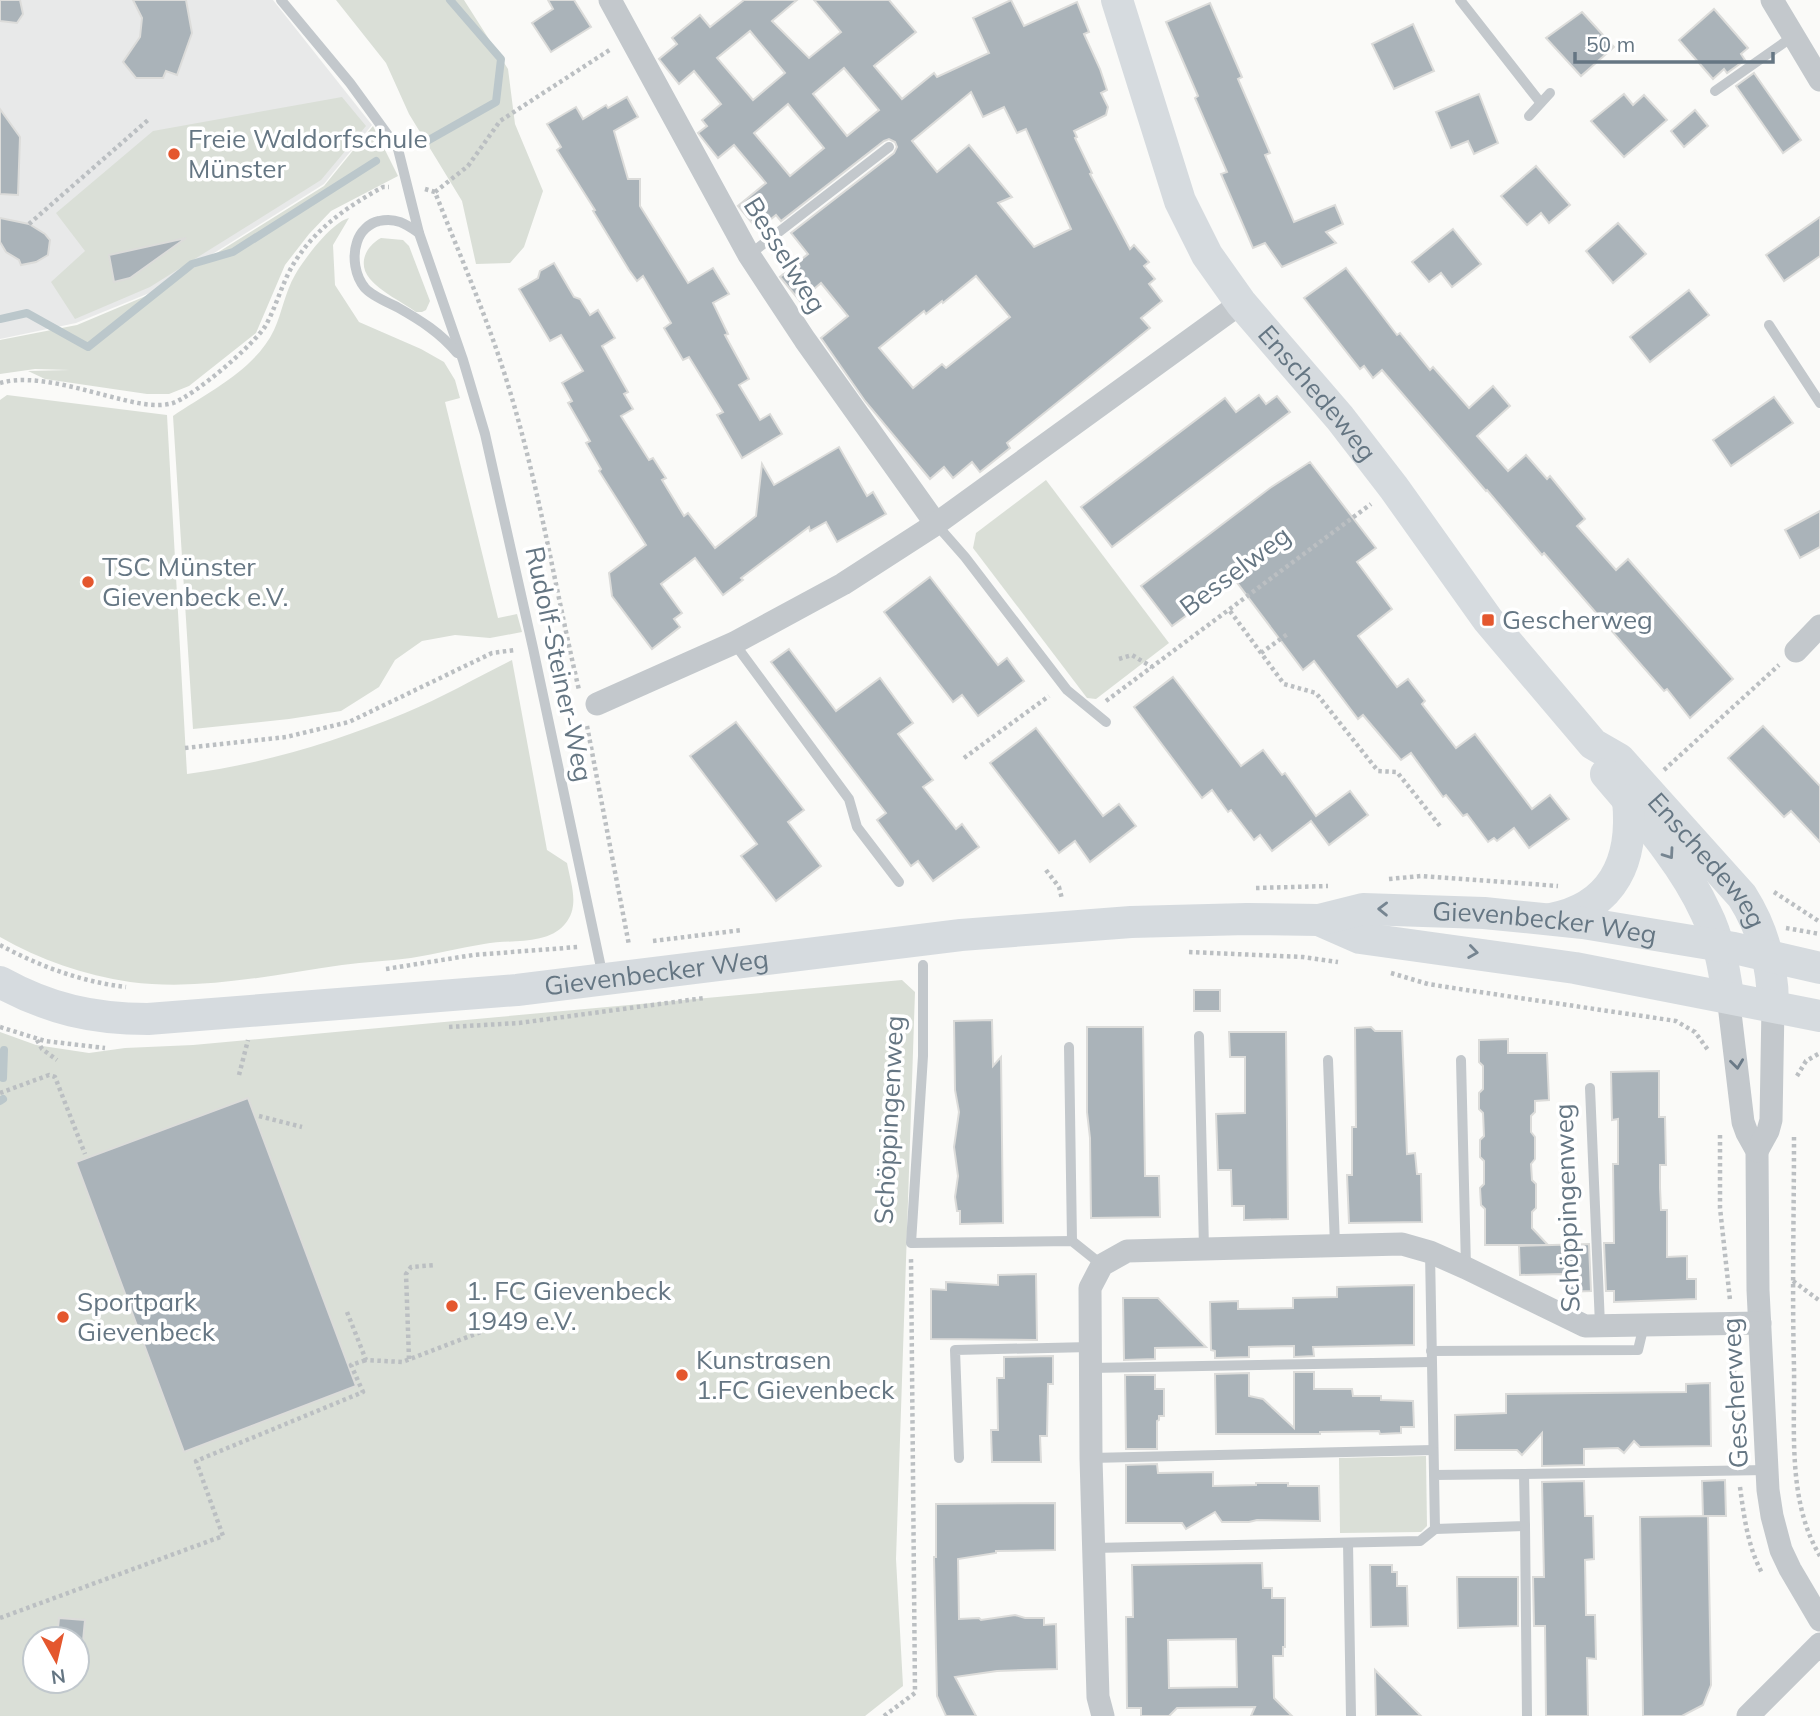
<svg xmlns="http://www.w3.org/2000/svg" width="1820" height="1716" font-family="Mulish,sans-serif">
	<rect width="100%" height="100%" fill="#fafaf8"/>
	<polygon fill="#e8e9e9" points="0,0 273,0 372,125 324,184 152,292 76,323 0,339"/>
	<g fill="#dadfd7" fill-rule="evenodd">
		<polygon points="336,0 464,0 508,69 515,124 543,191 524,247 510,263 476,264 462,201 409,114 386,63"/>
		<polygon points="342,97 366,126 321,180 150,287 75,319 51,282 85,251 56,213 153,131"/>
		<polygon points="373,126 398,176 331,211 309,234 285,265 256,333 189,386 169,394 147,394 45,379 28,371 70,370 35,369 0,374 0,340 77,325 153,293 324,186"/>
		<path d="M 349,218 L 333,245 L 335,285 L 359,322 L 421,349 L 444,362 L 455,380 L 460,398 L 445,402 L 498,618 L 517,614 L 522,632 L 490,638 L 455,635 L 422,641 L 395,660 L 379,687 L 341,711 L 289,719 L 193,729 L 173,416 C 208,392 255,370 274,330 C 282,313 285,292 295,275 C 304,259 332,222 349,218 Z"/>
		<path d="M 381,238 L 403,240 L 409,246 L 430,301 L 426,310 L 422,312 L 416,312 C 402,302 381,292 370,279 C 357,264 366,246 381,238 Z"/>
		<path d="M 7,395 L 167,415 L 187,774 C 263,764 335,742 405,713 C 441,698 476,678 512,660 L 547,850 L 567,863 C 571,884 580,907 565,924 C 547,946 509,939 484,944 C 460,948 435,954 411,958 C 388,961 365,962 342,965 C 272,975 201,991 130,982 C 84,975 40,960 0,937 L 0,400 Z"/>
		<polygon points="1046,480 1169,643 1096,699 1087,698 973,548 976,533"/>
		<path d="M 902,980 L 915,992 L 896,1559 L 903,1686 L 865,1716 L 0,1716 L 0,1032 L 36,1045 L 89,1053 L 125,1048 L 193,1045 ZM 35,1639 L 77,1639 L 77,1681 L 35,1681 Z"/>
		<polygon points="1426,1456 1427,1526 1421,1532 1340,1533 1339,1458"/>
	</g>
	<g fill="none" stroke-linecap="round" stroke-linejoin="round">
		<g stroke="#bbc7cb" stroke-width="8">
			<polyline points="420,145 496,102 501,59 450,0"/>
			<polyline points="0,319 27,313 88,347 192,264 233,252 376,161"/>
			<polyline points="3,1078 4,1050"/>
			<polyline points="0,1101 3,1099"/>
		</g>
	</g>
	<g fill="#aab3b9" stroke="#dcdcda" stroke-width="2" fill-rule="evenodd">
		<polygon points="0,0 20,0 23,14 17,23 0,21"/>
		<polygon points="133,0 186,0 192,33 177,75 166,71 163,78 136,78 123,62 140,37 142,18"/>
		<polygon points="548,0 574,0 591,27 551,52 532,23 553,9"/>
		<path d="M 744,0 L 797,0 L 772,21 L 809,58 L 841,32 L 814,0 L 889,0 L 916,32 L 874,66 L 902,99 L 934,73 L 937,77 L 989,53 L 973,18 L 1011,0 L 1024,26 L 1077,2 L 1089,32 L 1084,34 L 1100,69 L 1107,90 L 1101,93 L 1108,107 L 1106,115 L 1074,131 L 1077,137 L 1075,138 L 1092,173 L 1090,174 L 1130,249 L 1134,245 L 1149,262 L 1144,266 L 1155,279 L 1149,284 L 1162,301 L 1141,318 L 1150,328 L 1007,443 L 1010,448 L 980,472 L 972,462 L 953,478 L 944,467 L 930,479 L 865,401 L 821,338 L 848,316 L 821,283 L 800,301 L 780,277 L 808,254 L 791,233 L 894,153 L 897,147 L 895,142 L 889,139 L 884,141 L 781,221 L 776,215 L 758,230 L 738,206 L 766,183 L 734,145 L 718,158 L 698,133 L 707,126 L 702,120 L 721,104 L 694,71 L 679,84 L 659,59 L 677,44 L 672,38 L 700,15 L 710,27 ZM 750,31 L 785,73 L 753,100 L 717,58 ZM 844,68 L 879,110 L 847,136 L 813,94 ZM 971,92 L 983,117 L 1004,107 L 1017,133 L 1026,129 L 1071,229 L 1034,247 L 998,203 L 1012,197 L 969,145 L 937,172 L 912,141 ZM 788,104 L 824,148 L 790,176 L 754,133 ZM 976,276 L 1010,317 L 946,368 L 942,364 L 913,388 L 879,348 L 924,311 L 926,314 L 942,301 L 943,303 Z"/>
		<polygon points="1210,3 1242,77 1238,79 1270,153 1265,155 1294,222 1335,205 1343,224 1326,232 1336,243 1282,267 1265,243 1253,248 1221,174 1227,172 1195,98 1198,96 1166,22"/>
		<polygon points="1714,9 1748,48 1741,54 1745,60 1727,73 1724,69 1713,79 1679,40"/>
		<polygon points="1582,12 1614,47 1581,76 1546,38"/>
		<polygon points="1413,24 1434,71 1394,89 1372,44"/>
		<polygon points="1754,73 1801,140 1783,153 1736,86"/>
		<polygon points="1479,94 1498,143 1474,154 1468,141 1451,148 1436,112"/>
		<polygon points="1624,94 1633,105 1644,95 1667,120 1624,157 1591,121"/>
		<polygon points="627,97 638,117 614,131 628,179 640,179 640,206 688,283 713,268 729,294 713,303 728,334 725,335 749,379 739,385 760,420 770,414 782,434 742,458 717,415 723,412 689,357 683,360 664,328 671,323 643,276 637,281 629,270 593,211 595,210 557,150 561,147 547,124 576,107 583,119 606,105 608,108"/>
		<polygon points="0,109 20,137 18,195 0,194"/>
		<polygon points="1695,110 1708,126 1684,147 1671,131"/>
		<polygon points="1536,166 1570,205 1549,223 1541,213 1527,225 1501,196"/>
		<polygon points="1820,217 1820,256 1784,281 1766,255"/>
		<polygon points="0,218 29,224 45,234 50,240 48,255 36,262 21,265 19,260 6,252 0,242"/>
		<polygon points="1618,223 1646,254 1613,283 1586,251"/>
		<polygon points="1453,229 1481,264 1452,287 1441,273 1429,282 1412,262"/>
		<polygon points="186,238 130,278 114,282 109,255"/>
		<polygon points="554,263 574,297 580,299 590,315 598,310 615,338 602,346 628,392 624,394 633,409 621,416 649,460 653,458 660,469 666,478 662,480 684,516 688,513 715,548 756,516 762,464 774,485 839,447 867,496 873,492 886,514 837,542 826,522 810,531 809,527 741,578 743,580 723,595 695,558 661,584 682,613 674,619 680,627 652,649 612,596 609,573 646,545 599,471 601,469 586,443 590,441 568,403 572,401 562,383 583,371 561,335 550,341 519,289 538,278 540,271"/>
		<polygon points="1346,268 1397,335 1400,333 1430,370 1433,367 1469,408 1493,386 1510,406 1477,436 1508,471 1526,455 1547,479 1550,476 1585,519 1577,526 1616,570 1628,559 1733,679 1690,718 1667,689 1664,691 1544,553 1542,555 1487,490 1486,491 1382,370 1373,378 1364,366 1360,369 1304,298"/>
		<polygon points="1689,290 1709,315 1650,362 1630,337"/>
		<polygon points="1259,395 1266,404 1277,396 1290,412 1112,547 1081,507 1225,398 1236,412"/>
		<polygon points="1774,397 1793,423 1731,466 1713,440"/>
		<polygon points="1310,462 1376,548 1357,562 1392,609 1358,636 1397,687 1408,679 1425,701 1422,704 1456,748 1475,734 1532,809 1550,795 1569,819 1529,848 1514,828 1497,841 1494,838 1488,842 1467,814 1463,816 1446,795 1443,797 1411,753 1401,760 1363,715 1358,719 1314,661 1303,670 1235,580 1172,626 1141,586 1270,488"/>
		<polygon points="1820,511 1820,547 1800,558 1785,530"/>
		<polygon points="930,577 998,665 1007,658 1024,681 978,716 962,695 953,702 884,612"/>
		<polygon points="789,649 836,711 880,678 913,723 898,734 933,780 923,787 956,829 962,824 979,847 933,881 918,861 911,866 877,820 886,813 771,662"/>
		<polygon points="1173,677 1241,766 1263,750 1282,775 1285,773 1316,816 1350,791 1368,815 1329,845 1311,821 1272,851 1260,835 1254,840 1231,810 1228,812 1212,790 1202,798 1134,707"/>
		<polygon points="736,722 804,810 788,822 821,866 776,901 741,856 757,844 690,756"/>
		<polygon points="1763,726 1820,786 1820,842 1791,811 1784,817 1728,758"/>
		<polygon points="1036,728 1103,816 1119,804 1136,826 1090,862 1075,841 1059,853 990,763"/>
		<rect x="1194" y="990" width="26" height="21"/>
		<polygon points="992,1020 993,1066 1001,1057 1003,1223 960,1224 960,1211 957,1211 955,1197 958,1176 954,1147 959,1112 955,1090 954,1021"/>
		<polygon points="1087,1027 1143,1027 1145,1176 1159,1176 1160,1217 1091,1218 1090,1138 1087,1112"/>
		<polygon points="1371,1027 1375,1031 1402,1031 1407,1154 1415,1153 1417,1174 1421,1174 1422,1222 1349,1223 1347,1175 1352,1175 1352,1127 1356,1127 1355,1028"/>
		<polygon points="1229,1032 1286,1032 1288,1219 1244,1220 1244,1206 1232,1206 1231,1170 1218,1170 1216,1114 1245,1113 1245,1057 1230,1057"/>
		<polygon points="1508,1039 1508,1053 1547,1053 1549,1100 1535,1101 1535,1112 1531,1116 1531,1132 1535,1137 1535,1159 1531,1164 1532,1180 1536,1184 1536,1208 1532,1212 1532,1228 1548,1245 1485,1245 1485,1209 1481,1205 1480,1188 1484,1184 1484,1161 1480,1157 1480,1140 1484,1136 1483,1113 1479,1109 1479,1093 1483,1089 1483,1066 1479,1062 1479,1040"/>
		<polygon points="1659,1071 1659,1117 1665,1117 1666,1165 1660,1165 1660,1188 1661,1210 1667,1210 1667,1257 1687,1256 1687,1279 1696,1279 1696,1299 1614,1302 1614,1291 1606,1291 1604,1243 1614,1243 1613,1164 1618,1164 1618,1119 1612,1120 1611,1072"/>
		<polygon points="248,1098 356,1386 184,1452 76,1162"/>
		<polygon points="1589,1244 1591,1291 1564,1292 1563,1274 1520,1275 1519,1246"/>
		<polygon points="1036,1274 1037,1340 931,1339 931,1289 946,1290 946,1282 998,1285 998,1275"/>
		<polygon points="1414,1285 1414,1345 1313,1347 1314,1356 1294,1357 1294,1346 1249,1347 1249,1357 1215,1358 1215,1351 1211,1350 1210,1302 1238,1301 1238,1309 1293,1308 1293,1298 1337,1297 1337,1287"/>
		<polygon points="1123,1298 1158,1298 1206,1347 1155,1348 1155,1359 1124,1360"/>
		<polygon points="1053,1356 1053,1384 1048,1384 1047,1436 1040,1436 1041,1462 992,1462 991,1430 998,1430 997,1378 1004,1378 1004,1357"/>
		<polygon points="1294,1372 1314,1372 1314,1389 1352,1389 1353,1396 1381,1396 1381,1400 1413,1401 1414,1427 1401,1427 1401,1433 1380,1434 1379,1431 1320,1432 1320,1434 1216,1434 1215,1374 1249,1373 1249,1396 1263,1399 1294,1428"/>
		<polygon points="1125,1375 1155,1375 1155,1389 1164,1389 1164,1416 1159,1416 1159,1420 1157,1421 1157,1449 1126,1449"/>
		<polygon points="1710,1383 1711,1446 1640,1447 1634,1441 1624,1453 1618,1448 1584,1449 1584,1465 1542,1466 1542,1433 1522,1455 1517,1450 1455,1450 1455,1415 1506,1413 1506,1394 1686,1392 1686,1384"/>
		<polygon points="1157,1464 1158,1473 1213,1472 1213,1486 1256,1485 1256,1483 1288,1483 1288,1486 1319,1486 1320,1521 1257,1520 1249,1522 1222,1522 1215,1512 1186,1529 1182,1523 1126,1523 1126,1465"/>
		<polygon points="1725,1480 1726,1516 1703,1516 1702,1481"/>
		<polygon points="1584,1481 1585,1516 1593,1516 1594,1559 1585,1560 1586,1615 1595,1615 1596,1659 1587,1658 1588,1716 1546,1716 1545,1626 1534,1626 1533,1577 1544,1577 1542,1482"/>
		<polygon points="1055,1503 1055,1550 996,1551 996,1553 958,1559 959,1619 979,1618 981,1620 1015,1615 1025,1618 1044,1618 1044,1625 1056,1624 1057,1669 997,1671 955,1677 976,1716 946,1716 937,1696 934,1557 936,1557 936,1504"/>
		<polygon points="1708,1516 1711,1685 1703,1705 1682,1716 1643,1716 1640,1517"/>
		<path d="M 1262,1563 L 1263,1588 L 1272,1588 L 1272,1598 L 1285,1598 L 1285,1647 L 1283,1647 L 1283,1656 L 1273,1656 L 1274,1698 L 1292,1716 L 1251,1716 L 1255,1707 L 1177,1708 L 1169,1716 L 1141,1716 L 1141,1708 L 1127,1708 L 1126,1617 L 1133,1617 L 1132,1565 ZM 1236,1639 L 1237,1687 L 1169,1688 L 1168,1640 Z"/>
		<polygon points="1370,1565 1392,1565 1392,1572 1397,1572 1397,1586 1407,1586 1408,1626 1371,1627"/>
		<polygon points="1457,1577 1518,1577 1518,1626 1458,1628"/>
		<polygon points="59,1618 85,1620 83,1641 57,1639"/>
		<polygon points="1375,1670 1421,1716 1376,1716"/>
	</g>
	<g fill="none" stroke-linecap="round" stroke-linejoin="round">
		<g stroke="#bbbfc2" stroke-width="4.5" stroke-dasharray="3.5 3.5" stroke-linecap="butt">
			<path d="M 425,189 L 435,192 C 460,256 488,319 508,385 C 539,485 555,588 579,690"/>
			<polyline points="435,192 468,166 500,121 611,49"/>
			<polyline points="29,224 148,120"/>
			<path d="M 0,383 C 34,373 86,391 120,399 C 137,403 156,408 173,403 C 195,395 254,345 266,325 C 278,303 283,278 298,257 C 319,226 350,205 383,187 L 389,187"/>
			<polyline points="1230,611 1284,684 1316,693 1378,771 1397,772 1440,826"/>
			<polyline points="1261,653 1289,633"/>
			<polyline points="1119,659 1132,655 1152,667"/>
			<polyline points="1106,701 1371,504"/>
			<polyline points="587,726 629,945"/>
			<polyline points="185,748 286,737 349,722 492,653 515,650"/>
			<polyline points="964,758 1049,696"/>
			<polyline points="1664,770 1779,665"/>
			<polyline points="1046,870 1059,887 1062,899"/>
			<polyline points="1389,879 1421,876 1558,886"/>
			<polyline points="1256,888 1328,886"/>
			<polyline points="1774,892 1820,922"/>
			<polyline points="1786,928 1820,934"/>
			<polyline points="653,941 742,930"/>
			<path d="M 0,945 C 39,966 82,982 126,987"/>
			<polyline points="1189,952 1303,957 1338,962"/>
			<polyline points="386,969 473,955 578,947"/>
			<polyline points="1391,973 1428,984 1466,990 1676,1021 1695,1032 1708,1050"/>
			<polyline points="0,1027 45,1041 105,1048"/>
			<polyline points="449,1027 519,1023 704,998"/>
			<polyline points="37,1040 42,1049 57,1060"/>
			<polyline points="239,1075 248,1040"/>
			<polyline points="1797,1076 1806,1061 1820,1053"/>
			<polyline points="0,1093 49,1075 55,1077 85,1154"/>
			<polyline points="259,1116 302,1127"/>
			<polyline points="1720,1135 1720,1208 1730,1300"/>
			<path d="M 1794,1137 C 1794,1213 1792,1290 1794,1367 C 1795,1429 1787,1501 1820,1556"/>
			<polyline points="1793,1281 1820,1301"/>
			<polyline points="347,1312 366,1360 402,1362 502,1324"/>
			<polyline points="1733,1348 1738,1454"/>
			<polyline points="409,1359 406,1274 411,1267 436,1265"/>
			<path d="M 1740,1487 C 1744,1517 1748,1547 1762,1573"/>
			<polyline points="0,1618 223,1536 196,1461 363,1392 351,1365 366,1360"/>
			<polyline points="884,1716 915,1693 911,1258"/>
		</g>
		<g stroke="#c3c8cc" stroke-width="10">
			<polyline points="281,0 350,83 398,149 419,233 463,360 485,434 533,648 603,977"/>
			<polyline points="1460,0 1540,102"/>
			<polyline points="1715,91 1795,35"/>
			<polyline points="1529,116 1550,93"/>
			<path d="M 419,233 C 406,224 396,217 379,221 C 369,223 360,232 357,242 C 352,257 355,276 365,288 C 372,296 387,302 397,307 C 420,320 441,333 457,353"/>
			<polyline points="749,255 889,147"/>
			<polyline points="1769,325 1820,403"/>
			<polyline points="936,524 965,557 1067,690 1106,722"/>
			<polyline points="734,643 849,799 857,827 899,882"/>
			<polyline points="923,965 923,1056 911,1243 1072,1241 1102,1265"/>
			<polyline points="1199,1036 1204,1249"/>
			<polyline points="1069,1047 1072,1241"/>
			<polyline points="1328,1060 1335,1245"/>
			<polyline points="1461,1060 1466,1268"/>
			<polyline points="1590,1088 1600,1325"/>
			<polyline points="1430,1252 1435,1529 1525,1526 1524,1474 1434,1475"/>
			<polyline points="1431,1351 1638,1350 1644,1325"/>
			<polyline points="1090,1368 1431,1362"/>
			<polyline points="959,1458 955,1350 1090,1347"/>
			<polyline points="1091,1458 1433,1450"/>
			<polyline points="1524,1474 1767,1470"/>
			<polyline points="1525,1526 1527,1716"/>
			<polyline points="1348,1543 1351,1716"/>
			<polyline points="1093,1548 1420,1541 1435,1529"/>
		</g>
		<g stroke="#c3c8cc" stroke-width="23">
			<polyline points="610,0 749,255 805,340 936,524"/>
			<polyline points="1772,0 1820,80"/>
			<polyline points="1796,651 1820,626"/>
			<polyline points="597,704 734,643 843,584 936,524 1241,303"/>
			<polyline points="1728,996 1743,1122 1747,1133 1757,1151 1758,1290 1768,1490 1772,1516 1781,1550 1790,1569 1820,1620"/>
			<polyline points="1757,1151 1768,1131 1771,1120 1773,1006"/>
			<polyline points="1103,1716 1098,1697 1091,1458 1090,1288 1102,1265 1127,1251 1402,1244 1430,1252 1466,1268 1585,1326 1760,1323"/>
			<polyline points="1748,1716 1820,1644"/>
		</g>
		<g stroke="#d6dbdf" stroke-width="32">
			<path id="s1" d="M 1117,0 L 1180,201 L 1207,255 L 1241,303 L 1340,418 L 1394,488 L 1488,620 L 1593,744 L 1619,759 L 1742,896 C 1763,929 1773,966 1773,1006"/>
			<path d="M 1606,774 C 1642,817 1683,862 1706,913 C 1719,939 1724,968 1728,996"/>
			<path d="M 1551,919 C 1615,907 1634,859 1628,800"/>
			<polyline points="1319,920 1360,938 1575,968 1820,1016"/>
			<path id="s2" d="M 0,982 C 49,1009 93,1019 148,1019 L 517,990 L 961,935 L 1131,922 L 1247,919 L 1319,920 L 1363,909 L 1484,913 L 1583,923 L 1734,948 L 1820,968"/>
		</g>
	</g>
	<defs><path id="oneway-chevron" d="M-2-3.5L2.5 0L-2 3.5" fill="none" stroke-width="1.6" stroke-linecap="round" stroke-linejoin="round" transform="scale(1.75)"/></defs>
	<g stroke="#768591">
		<use href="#oneway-chevron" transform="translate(1669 854) rotate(55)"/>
		<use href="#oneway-chevron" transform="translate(1383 909) rotate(-179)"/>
		<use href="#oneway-chevron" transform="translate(1473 952) rotate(8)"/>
	</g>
	<use stroke="#6a7a87" href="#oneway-chevron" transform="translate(1737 1064) rotate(83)"/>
	<g fill="#e4572e" stroke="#fff" stroke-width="2.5">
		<circle cx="174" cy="154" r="7"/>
		<circle cx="88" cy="582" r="7"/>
		<rect x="1481" y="613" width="14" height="14" rx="3.5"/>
		<circle cx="452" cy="1306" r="7"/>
		<circle cx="63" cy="1317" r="7"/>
		<circle cx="682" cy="1375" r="7"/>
	</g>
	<g text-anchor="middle" stroke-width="7" stroke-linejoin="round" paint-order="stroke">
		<g font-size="26" fill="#657683" stroke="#fff" text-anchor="start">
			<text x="188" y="148">Freie Waldorfschule<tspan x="188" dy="30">Münster</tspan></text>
			<text x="102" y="576">TSC Münster<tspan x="102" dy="30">Gievenbeck e.V.</tspan></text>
			<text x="1502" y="629">Gescherweg</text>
			<text x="466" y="1300">1. FC Gievenbeck<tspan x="466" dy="30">1949 e.V.</tspan></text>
			<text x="77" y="1311">Sportpark<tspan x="77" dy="30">Gievenbeck</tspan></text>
			<text x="696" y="1369">Kunstrasen<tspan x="696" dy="30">1.FC Gievenbeck</tspan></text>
		</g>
		<g font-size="26" fill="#657683" stroke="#fff">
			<text transform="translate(785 255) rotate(58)" y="9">Besselweg</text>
			<text dy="9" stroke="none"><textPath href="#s1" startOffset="448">Enschedeweg</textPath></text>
			<text transform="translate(1235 571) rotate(-37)" y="9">Besselweg</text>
			<text transform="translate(559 664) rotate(78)" y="9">Rudolf-Steiner-Weg</text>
			<text dy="9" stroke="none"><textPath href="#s1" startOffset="1059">Enschedeweg</textPath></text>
			<text dy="9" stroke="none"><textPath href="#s2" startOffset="1558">Gievenbecker Weg</textPath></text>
			<text dy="9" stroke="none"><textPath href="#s2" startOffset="665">Gievenbecker Weg</textPath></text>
			<text transform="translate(889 1120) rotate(-87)" y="9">Schöppingenweg</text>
			<text transform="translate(1567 1208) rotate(-92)" y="9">Schöppingenweg</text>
			<text transform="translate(1735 1393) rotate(-93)" y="9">Gescherweg</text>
		</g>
	</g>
	<g transform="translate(56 1660) rotate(172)"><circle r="33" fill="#ffffff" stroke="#c1c8cd" stroke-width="2"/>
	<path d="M0-5L12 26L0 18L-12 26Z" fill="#e4572e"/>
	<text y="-10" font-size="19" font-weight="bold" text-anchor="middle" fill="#657683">N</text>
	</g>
	<path d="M1575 52v10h198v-10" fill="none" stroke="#657683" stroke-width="3.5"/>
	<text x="1586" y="52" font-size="21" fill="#657683" stroke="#ffffff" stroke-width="5" paint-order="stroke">50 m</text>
</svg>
